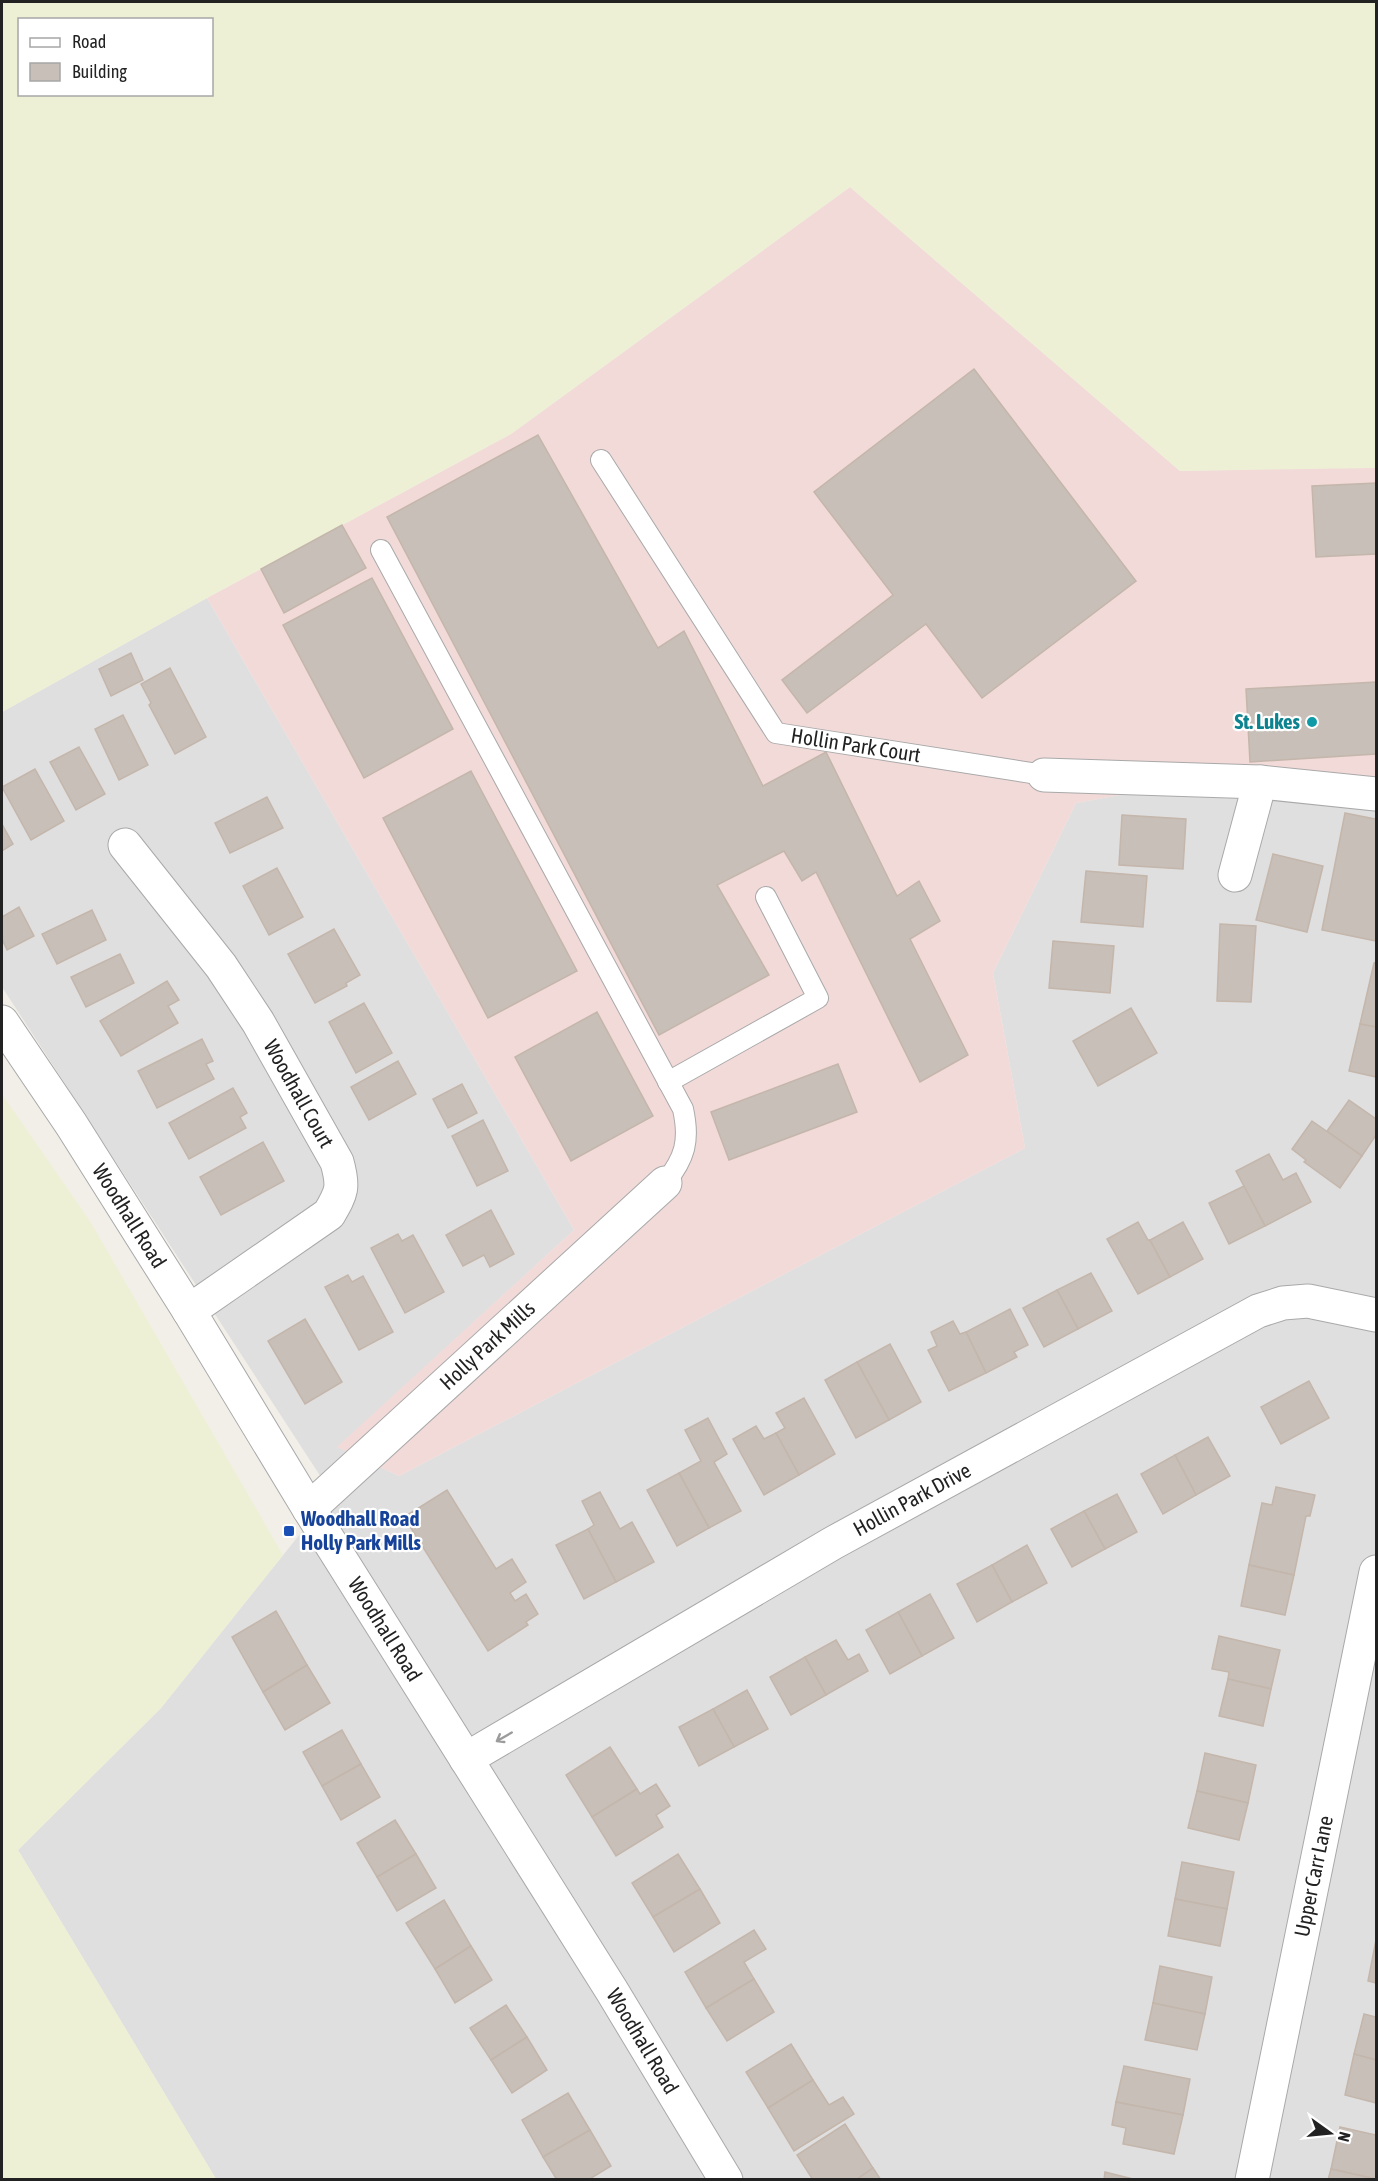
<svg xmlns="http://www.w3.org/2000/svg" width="1378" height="2181" font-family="'Asap Condensed',sans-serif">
	<rect width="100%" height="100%" fill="#f2efe9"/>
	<polygon fill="#e0dfdf" points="207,598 574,1230 338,1447 399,1476 1025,1148 993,973 1076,803 1208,779 1376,789 1376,2179 216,2179 18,1850 161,1708 332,1494 2,987 2,712"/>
	<polygon fill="#f2dad9" points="850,187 1180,471 1376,466 1376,789 1208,779 1076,803 993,973 1025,1148 399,1476 337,1447 574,1230 207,598 511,434"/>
	<g fill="#eef0d5" fill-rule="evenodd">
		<path d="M 2,2 L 1376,2 L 1376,468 L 1180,471 L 850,187 L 511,434 L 207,598 L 2,712 ZM 20,20 L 212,20 L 212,94 L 20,94 Z"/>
		<polygon points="2,1094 90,1221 283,1555 161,1708 18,1850 216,2179 2,2179"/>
	</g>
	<g fill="#c7bfb8" stroke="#c4b6ab" stroke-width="1.5">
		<polygon points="974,369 1136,581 982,698 926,624 807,713 782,680 893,595 814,492"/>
		<polygon points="538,435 658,648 684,631 763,786 826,752 897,896 919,881 940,921 910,939 968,1055 920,1082 816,872 802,881 784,851 717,885 769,975 659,1035 387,517"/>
		<polygon points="1376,483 1376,554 1316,557 1312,486"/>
		<polygon points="342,525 366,568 284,613 261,569"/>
		<polygon points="372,578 453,729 364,778 283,625"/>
		<polygon points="131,653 143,680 111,696 99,669"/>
		<polygon points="170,668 206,737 175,754 149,705 151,703 141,684"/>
		<polygon points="1376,682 1376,754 1250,762 1246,689"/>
		<polygon points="123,715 148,765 119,780 95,729"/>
		<polygon points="79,747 105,794 76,810 50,762"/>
		<polygon points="35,769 64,821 31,840 2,787"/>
		<polygon points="471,771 577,971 488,1018 383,818"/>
		<polygon points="267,797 283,828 230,853 215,823"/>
		<polygon points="1345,813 1376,819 1376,941 1322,930"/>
		<polygon points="1122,815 1186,819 1183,869 1119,865"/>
		<polygon points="2,824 13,844 2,851"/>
		<polygon points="1273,854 1323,866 1307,932 1256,920"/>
		<polygon points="277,868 303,917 269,935 243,886"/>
		<polygon points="1086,871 1147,876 1143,927 1081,922"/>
		<polygon points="19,907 34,936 7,950 2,939 2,917"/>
		<polygon points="92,910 106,940 57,964 42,934"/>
		<polygon points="1220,924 1256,926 1251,1002 1217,1001"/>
		<polygon points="334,929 360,975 346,983 347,986 315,1003 288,954"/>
		<polygon points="1053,941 1114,946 1110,993 1049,988"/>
		<polygon points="120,954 134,983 86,1007 71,977"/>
		<polygon points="1376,962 1376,1027 1360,1024 1374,963"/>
		<polygon points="167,981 179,1000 168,1006 178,1023 121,1056 100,1021"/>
		<polygon points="364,1003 392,1053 356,1073 329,1022"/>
		<polygon points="1131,1008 1157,1053 1098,1086 1073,1041"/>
		<polygon points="597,1012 653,1116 571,1161 515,1057"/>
		<polygon points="1360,1024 1376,1027 1376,1077 1349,1071"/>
		<polygon points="202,1039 213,1061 206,1064 214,1079 157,1108 138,1071"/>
		<polygon points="398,1061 416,1094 369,1120 351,1087"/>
		<polygon points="838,1064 857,1112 729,1160 711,1112"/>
		<polygon points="462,1084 477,1113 448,1128 433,1099"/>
		<polygon points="233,1088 247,1113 240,1117 246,1128 189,1159 169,1123"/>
		<polygon points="1349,1100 1376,1119 1376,1135 1362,1156 1327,1131"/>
		<polygon points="483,1120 508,1171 477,1186 452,1136"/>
		<polygon points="1312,1121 1362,1156 1340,1188 1304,1162 1306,1160 1292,1149"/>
		<polygon points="263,1142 284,1181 221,1215 200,1177"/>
		<polygon points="1269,1154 1283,1180 1296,1173 1311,1202 1265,1226 1236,1171"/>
		<polygon points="1244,1186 1265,1226 1229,1244 1209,1203"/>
		<polygon points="491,1210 514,1254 490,1267 484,1255 463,1266 446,1235"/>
		<polygon points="1138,1222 1148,1240 1150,1240 1170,1277 1138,1294 1107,1239"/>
		<polygon points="1183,1222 1203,1259 1170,1277 1150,1240"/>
		<polygon points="398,1234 402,1241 413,1235 444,1292 405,1313 371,1248"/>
		<polygon points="1091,1273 1112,1311 1078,1329 1057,1290"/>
		<polygon points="348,1275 352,1282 363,1276 393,1332 359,1350 325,1287"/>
		<polygon points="1057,1290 1078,1329 1044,1347 1023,1308"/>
		<polygon points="1010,1309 1028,1345 1014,1352 1017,1357 986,1373 966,1332"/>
		<polygon points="305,1319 342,1382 305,1404 268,1341"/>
		<polygon points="953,1321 960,1334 966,1332 986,1373 949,1391 928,1350 937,1346 931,1332"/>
		<polygon points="890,1344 921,1402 889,1420 857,1362"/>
		<polygon points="857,1362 889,1420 856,1438 825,1380"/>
		<polygon points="1309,1381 1329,1418 1281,1444 1261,1407"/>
		<polygon points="804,1398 835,1454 799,1475 776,1433 785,1428 776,1413"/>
		<polygon points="708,1418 727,1454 714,1462 741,1511 709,1528 679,1473 701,1461 685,1430"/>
		<polygon points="756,1426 764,1439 776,1433 799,1475 764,1495 733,1439"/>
		<polygon points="1208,1437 1230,1476 1196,1495 1175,1455"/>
		<polygon points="1175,1455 1196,1495 1163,1514 1141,1474"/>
		<polygon points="679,1473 709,1528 677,1546 647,1490"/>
		<polygon points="1276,1487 1315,1495 1310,1516 1306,1516 1294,1575 1249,1565 1262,1503 1272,1505"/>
		<polygon points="447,1490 496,1569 512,1559 526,1582 510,1593 515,1601 526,1594 538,1614 526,1622 528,1625 488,1651 404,1517"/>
		<polygon points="600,1492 620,1529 632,1522 654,1562 616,1582 588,1529 594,1525 582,1501"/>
		<polygon points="1117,1494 1137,1532 1105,1549 1084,1511"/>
		<polygon points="1084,1511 1105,1549 1072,1567 1051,1529"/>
		<polygon points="588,1529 616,1582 584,1599 556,1545"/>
		<polygon points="1027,1545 1047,1583 1012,1602 992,1565"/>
		<polygon points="992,1565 1012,1602 977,1622 957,1584"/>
		<polygon points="1249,1565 1294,1575 1285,1615 1241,1606"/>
		<polygon points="930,1594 954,1638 922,1656 898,1612"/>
		<polygon points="276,1611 307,1665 263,1692 232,1637"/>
		<polygon points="898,1612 922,1656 890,1674 866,1630"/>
		<polygon points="1219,1636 1280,1650 1271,1689 1228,1679 1229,1672 1212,1669"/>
		<polygon points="836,1640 848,1660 859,1654 868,1671 826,1695 805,1657"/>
		<polygon points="805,1657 826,1695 791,1715 770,1677"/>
		<polygon points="307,1665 330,1703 285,1730 263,1692"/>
		<polygon points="1228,1679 1271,1689 1263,1726 1219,1716"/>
		<polygon points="747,1690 768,1729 734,1747 713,1709"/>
		<polygon points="713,1709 734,1747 699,1766 679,1727"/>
		<polygon points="342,1730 361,1764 322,1786 303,1752"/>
		<polygon points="610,1747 637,1789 592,1817 566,1775"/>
		<polygon points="1205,1753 1256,1765 1248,1803 1197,1791"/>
		<polygon points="361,1764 380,1797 341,1820 322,1786"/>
		<polygon points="656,1784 670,1806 656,1815 663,1827 616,1856 592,1817 637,1789 640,1794"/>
		<polygon points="1197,1791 1248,1803 1239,1840 1188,1828"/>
		<polygon points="395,1820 416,1854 377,1877 357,1843"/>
		<polygon points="416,1854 436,1888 397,1911 377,1877"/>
		<polygon points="678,1854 700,1889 653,1917 632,1883"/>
		<polygon points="1182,1862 1234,1872 1227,1909 1175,1899"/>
		<polygon points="700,1889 720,1923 674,1952 653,1917"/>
		<polygon points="1175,1899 1227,1909 1220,1946 1168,1936"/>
		<polygon points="444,1900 471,1946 435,1969 406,1923"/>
		<polygon points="754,1930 766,1949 744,1962 754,1979 706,2008 685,1972"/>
		<polygon points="1376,1940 1376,1983 1368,1981"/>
		<polygon points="471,1946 492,1980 455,2003 435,1969"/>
		<polygon points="1160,1966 1212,1977 1205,2014 1153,2003"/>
		<polygon points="754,1979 774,2012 727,2041 706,2008"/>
		<polygon points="1153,2003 1205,2014 1197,2050 1145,2040"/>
		<polygon points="506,2005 527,2037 491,2060 470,2028"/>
		<polygon points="1364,2014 1376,2017 1376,2060 1354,2054"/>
		<polygon points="527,2037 547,2070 512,2093 491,2060"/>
		<polygon points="791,2044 813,2080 768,2108 746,2072"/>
		<polygon points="1354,2054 1376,2060 1376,2103 1345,2095"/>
		<polygon points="1124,2066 1190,2079 1183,2115 1116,2102"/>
		<polygon points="813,2080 829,2105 843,2097 854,2114 794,2151 768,2108"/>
		<polygon points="568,2093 590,2130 543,2157 522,2120"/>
		<polygon points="1116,2102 1183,2115 1174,2154 1123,2144 1126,2128 1112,2125"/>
		<polygon points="845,2124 873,2168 856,2180 813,2180 797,2155"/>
		<polygon points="1340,2127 1376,2135 1376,2179 1331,2169"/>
		<polygon points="590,2130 611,2166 588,2180 557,2180 543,2157"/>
		<polygon points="873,2168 881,2180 856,2180"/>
		<polygon points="1331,2169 1376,2179 1376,2180 1328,2180"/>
		<polygon points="1105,2172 1137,2180 1104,2180"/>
	</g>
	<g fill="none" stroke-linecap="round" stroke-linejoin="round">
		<g stroke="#a9a9a9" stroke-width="22">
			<g id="service">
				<path id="s1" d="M 601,460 L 776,733 L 1044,775"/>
				<path d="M 381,550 L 683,1109 C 690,1141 685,1158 665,1183"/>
				<polyline points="668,1082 818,998 766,897"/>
			</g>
		</g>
		<g stroke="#a9a9a9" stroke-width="35">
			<g id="minor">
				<polyline points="1044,775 1260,782 1376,794"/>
				<path id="s2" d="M 125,845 L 221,966 L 258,1022 L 337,1162 C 344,1187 342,1192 329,1214 L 189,1311"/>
				<polyline points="1235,875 1260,782"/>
				<path id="s3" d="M 309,1509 L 665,1183"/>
				<path id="s4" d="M 466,1759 L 833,1543 L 1258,1311 L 1283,1303 L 1308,1301 L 1376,1315"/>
				<path id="s5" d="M 1252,2180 L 1376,1572"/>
			</g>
		</g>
		<g stroke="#a9a9a9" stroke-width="35">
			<g id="tertiary">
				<path id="s6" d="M 2,1022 L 71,1124 L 189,1311 L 309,1509 L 612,1991 L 726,2180"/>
			</g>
		</g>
		<use href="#service" stroke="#fff" stroke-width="20"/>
		<use href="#minor" stroke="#fff" stroke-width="33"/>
		<use href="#tertiary" stroke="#fff" stroke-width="33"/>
	</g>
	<defs><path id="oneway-shaft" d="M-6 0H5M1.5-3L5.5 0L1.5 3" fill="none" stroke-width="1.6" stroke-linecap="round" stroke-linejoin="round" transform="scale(1.5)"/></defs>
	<use stroke="#9c9c9c" href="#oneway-shaft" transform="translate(504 1737) rotate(150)"/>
	<circle fill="#0f9aa8" stroke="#fff" stroke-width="2" cx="1312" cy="722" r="6"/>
	<rect fill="#1a4fb4" stroke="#fff" stroke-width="2" x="283" y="1525" width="12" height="12" rx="3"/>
	<g text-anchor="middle" stroke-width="4.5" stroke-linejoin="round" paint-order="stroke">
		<g font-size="21" font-weight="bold" fill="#0d838f" stroke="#fff" text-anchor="end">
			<text x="1300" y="729">St. Lukes</text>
		</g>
		<g font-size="21" fill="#222" stroke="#fff">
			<text dy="7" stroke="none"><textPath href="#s1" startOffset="405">Hollin Park Court</textPath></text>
			<text dy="7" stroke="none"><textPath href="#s2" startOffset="304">Woodhall Court</textPath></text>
			<text dy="7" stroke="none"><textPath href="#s6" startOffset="232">Woodhall Road</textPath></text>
			<text dy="7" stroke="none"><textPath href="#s3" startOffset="242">Holly Park Mills</textPath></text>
			<text dy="7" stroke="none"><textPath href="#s4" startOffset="516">Hollin Park Drive</textPath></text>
			<text dy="7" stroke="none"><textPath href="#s6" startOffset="718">Woodhall Road</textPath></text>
			<text dy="7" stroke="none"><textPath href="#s5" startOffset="310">Upper Carr Lane</textPath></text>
			<text dy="7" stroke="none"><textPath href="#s6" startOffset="1204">Woodhall Road</textPath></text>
		</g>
		<g font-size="21" font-weight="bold" fill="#164399" stroke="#fff" text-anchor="start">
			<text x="301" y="1526">Woodhall Road<tspan x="301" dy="24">Holly Park Mills</tspan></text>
		</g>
	</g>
	<rect width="1378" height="2181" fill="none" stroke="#222222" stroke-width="6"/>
	<rect x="18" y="18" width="195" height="78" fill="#ffffff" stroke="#a7a7a7" stroke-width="1.5"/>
	<rect x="30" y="38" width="30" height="9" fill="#ffffff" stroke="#a7a7a7" stroke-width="1.5"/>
	<text x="72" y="48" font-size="18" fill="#222222">Road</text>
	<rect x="30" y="63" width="30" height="18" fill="#c7bfb8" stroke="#a7a7a7" stroke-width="1.5"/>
	<text x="72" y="78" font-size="18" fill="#222222">Building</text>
	<g transform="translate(1330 2133) rotate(105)" stroke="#ffffff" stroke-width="4.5" paint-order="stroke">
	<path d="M0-4.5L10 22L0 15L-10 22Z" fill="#222222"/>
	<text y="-9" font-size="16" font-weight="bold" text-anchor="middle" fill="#222222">N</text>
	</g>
</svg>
